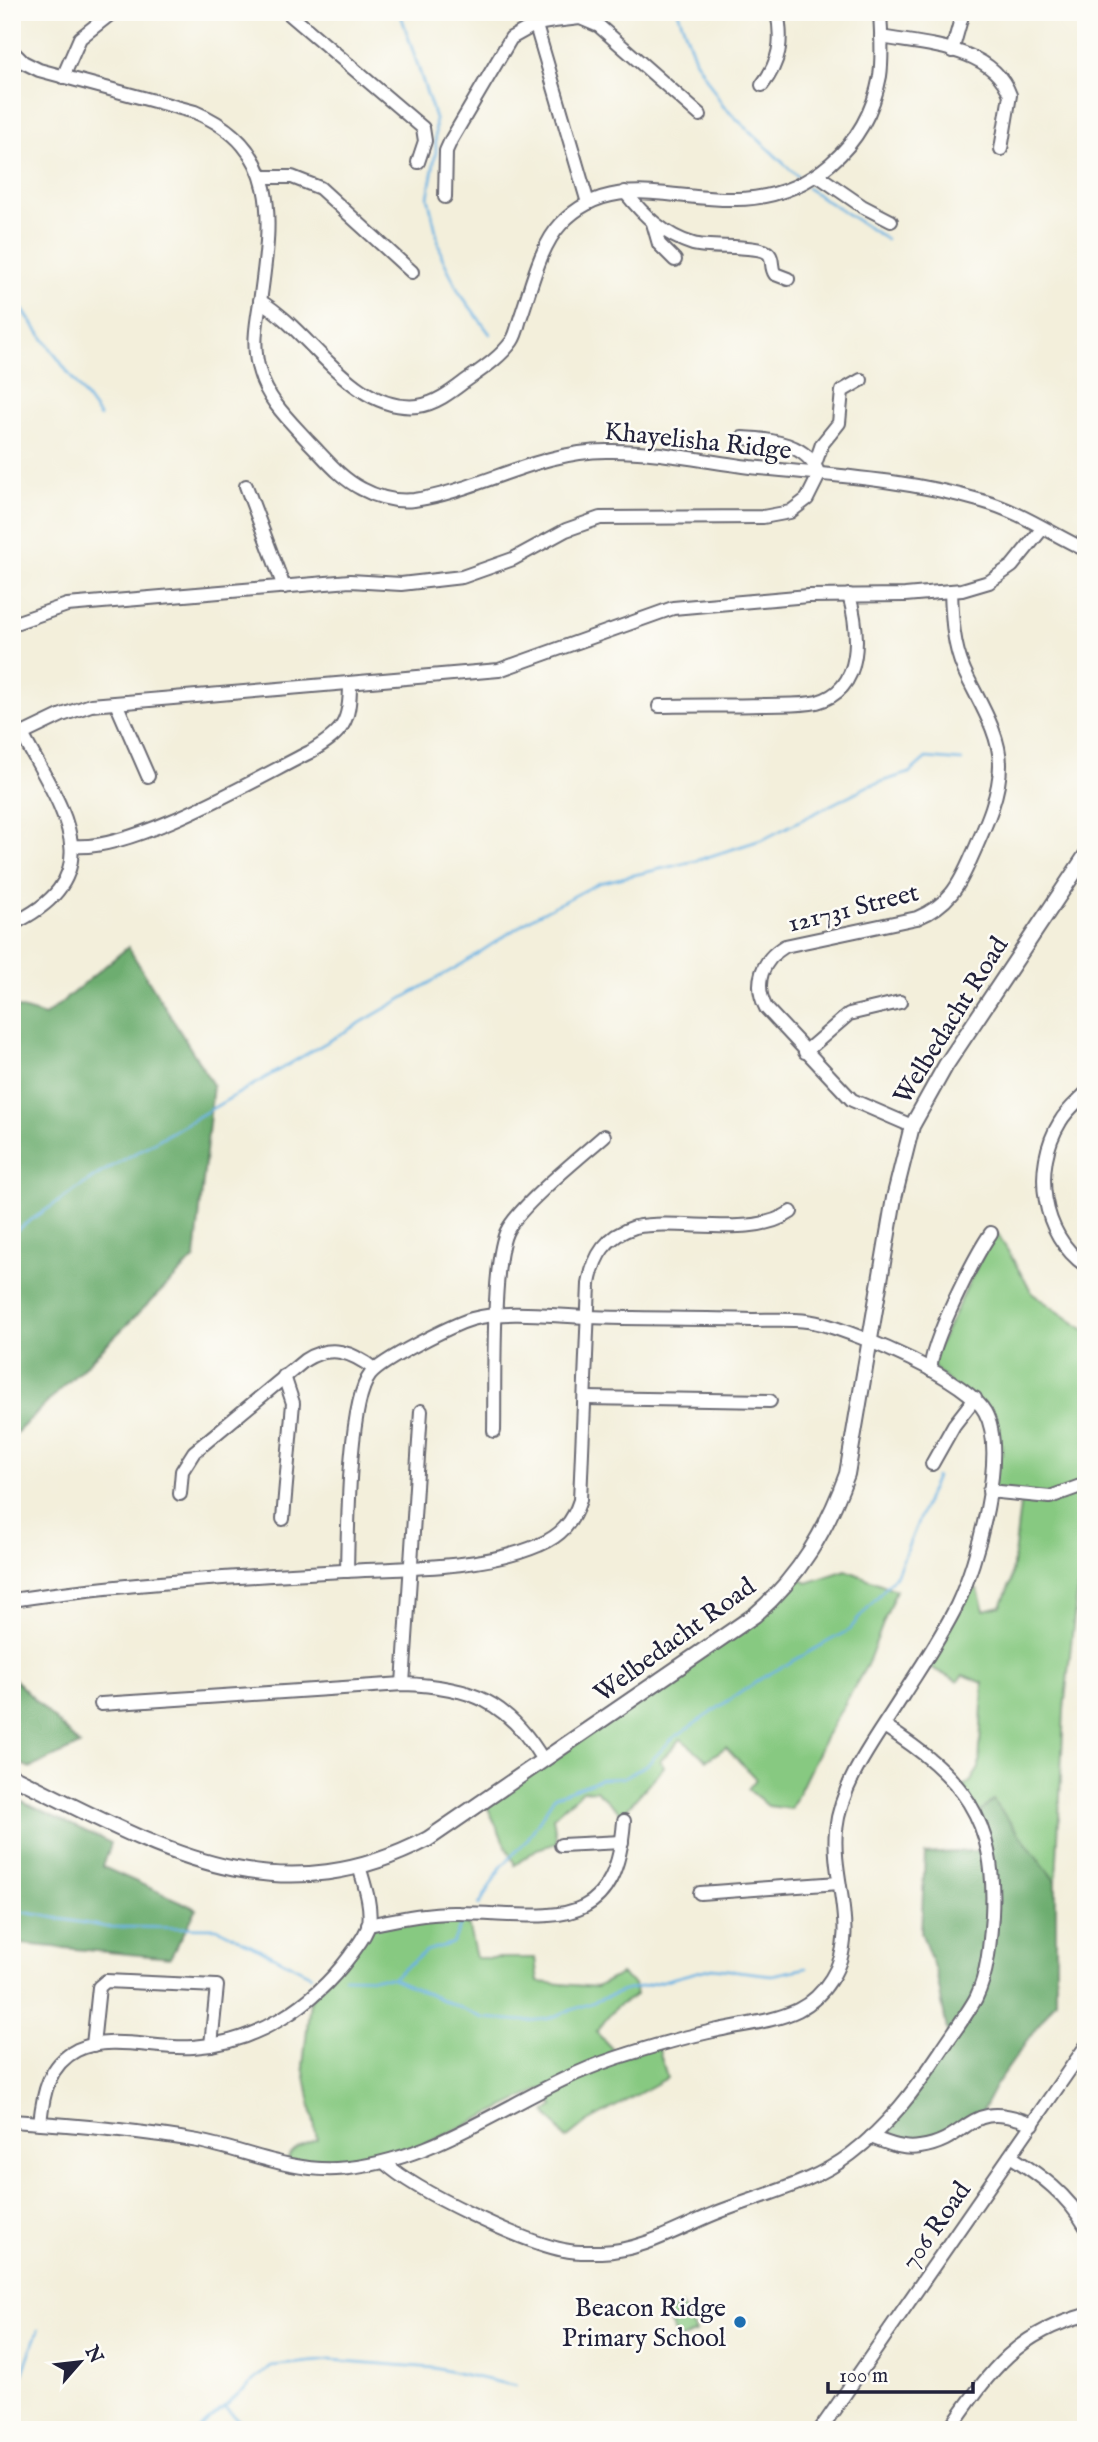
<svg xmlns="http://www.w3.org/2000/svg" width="1098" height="2442" font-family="'IM FELL English',serif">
	<rect width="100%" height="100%" fill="#fdfcf7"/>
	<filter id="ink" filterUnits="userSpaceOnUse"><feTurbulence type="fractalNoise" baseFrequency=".0143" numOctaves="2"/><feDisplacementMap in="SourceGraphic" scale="14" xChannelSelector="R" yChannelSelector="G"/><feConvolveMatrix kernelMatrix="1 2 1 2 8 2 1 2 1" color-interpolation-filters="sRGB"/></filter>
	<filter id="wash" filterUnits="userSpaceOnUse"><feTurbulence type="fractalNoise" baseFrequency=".00686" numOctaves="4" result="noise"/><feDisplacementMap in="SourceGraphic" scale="28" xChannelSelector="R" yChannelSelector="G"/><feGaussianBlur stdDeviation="1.57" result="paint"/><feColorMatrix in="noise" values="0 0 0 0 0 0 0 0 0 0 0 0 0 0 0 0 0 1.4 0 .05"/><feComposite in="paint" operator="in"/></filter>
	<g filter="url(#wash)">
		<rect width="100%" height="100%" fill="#f3efdb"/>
		<g fill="#87c981" stroke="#54765e" stroke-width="2">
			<polygon points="998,1234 1033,1294 1086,1331 1086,1547 1075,1608 1064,1710 1056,1882 993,1801 977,1815 960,1790 971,1781 979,1768 983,1683 963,1675 958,1682 924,1664 966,1585 978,1590 984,1610 1001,1606 1011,1582 1021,1497 989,1491 991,1423 930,1364 992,1235"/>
			<polygon points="846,1570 896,1590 867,1665 826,1736 791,1809 768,1806 748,1789 756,1779 726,1747 707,1760 681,1739 660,1761 664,1767 622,1814 596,1790 583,1791 553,1817 557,1843 537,1849 515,1865 485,1802 629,1705 794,1576 807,1583"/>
			<path d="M 466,1915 L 476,1958 L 535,1958 L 538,1982 L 596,1987 L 621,1974 L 634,1984 L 636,1995 L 616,2007 L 596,2032 L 620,2057 L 658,2046 L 667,2078 L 586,2123 L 566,2139 L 546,2112 L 554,2106 L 542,2089 L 384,2164 L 286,2165 C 289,2148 303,2145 317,2139 L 303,2066 L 310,2001 L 369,1925 Z"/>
			<polygon points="681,2306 696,2332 679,2341 665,2315"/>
		</g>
		<g fill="#6dad6f" stroke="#486855" stroke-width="2">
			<polygon points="128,947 213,1085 195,1258 12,1437 12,1006 45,1016"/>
			<polygon points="12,1677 80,1745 30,1768 12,1760"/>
			<polygon points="12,1797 111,1843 103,1867 197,1909 170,1958 12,1943"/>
			<polygon points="993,1800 1056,1882 1056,2000 996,2085 979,2117 918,2146 885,2137 884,2130 949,2041 937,1976 921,1932 925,1854 988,1850 977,1815"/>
		</g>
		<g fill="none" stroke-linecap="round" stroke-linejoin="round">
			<g stroke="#6cb3e3" stroke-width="2.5">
				<polyline points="400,12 435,118 436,151 428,197 442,257 459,292 490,334"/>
				<polyline points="678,12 695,59 723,106 797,176"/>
				<polyline points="807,188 886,239"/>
				<polyline points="12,295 100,417"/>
				<polyline points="12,1233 99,1174 462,964 535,916 599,883 695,861 764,839 868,786 909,773 926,758 962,761"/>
				<polyline points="479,1905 501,1867 527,1840 555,1796 601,1779 623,1778 647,1765 672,1739 762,1678 849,1630 897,1574 936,1477"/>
				<polyline points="12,1910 106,1927 217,1928 311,1975"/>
				<polyline points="344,1977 392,1978 426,1951 453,1943 461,1924 477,1919"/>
				<polyline points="392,1978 483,2018 526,2021 547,2019 624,1991 712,1968 772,1975 806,1968"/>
				<polyline points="12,2404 38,2330"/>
				<polyline points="224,2407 250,2430"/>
				<polyline points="198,2430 271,2366 330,2360 434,2368 516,2386"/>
			</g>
		</g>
	</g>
	<g filter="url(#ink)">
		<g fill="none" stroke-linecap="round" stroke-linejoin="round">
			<g stroke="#6b6a73" stroke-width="16">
				<g id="minor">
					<polyline points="287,12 423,128 425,141 418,162"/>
					<polyline points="532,12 588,203"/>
					<path d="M 881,37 C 924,45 992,46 1010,95 L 1001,149"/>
					<path d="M 12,51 L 23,62 L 39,70 L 195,112 C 283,149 271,221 260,302 C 256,326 252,349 260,373 C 268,401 289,420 308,441 C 325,458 340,478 362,489 C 377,497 396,502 414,500 C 478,491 539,451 606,451 C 654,450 703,461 750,467 C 828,475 907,479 982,501 C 1019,511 1052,534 1086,550"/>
					<polyline points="952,51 963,12"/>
					<polyline points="63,77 80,38 113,12"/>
					<path d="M 762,85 C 780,62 783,41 777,12"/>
					<polyline points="817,175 862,206 891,221"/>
					<polyline points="263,177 292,177 320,188 412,272"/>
					<path d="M 625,192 C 644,216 664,235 693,244 C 710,249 760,244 769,254 C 774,260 770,267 775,274 L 788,279"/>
					<polyline points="445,197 446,151 451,140 511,38 536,24 554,21 580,18 599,26 700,115"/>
					<polyline points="653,223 659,244 675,260"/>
					<path d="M 260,301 C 312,332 352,413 418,406 C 435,404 451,392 464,382 C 481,370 500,358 512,341 C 517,334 518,324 521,316 C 531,288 540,246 561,224 C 610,171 675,201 736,199 C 809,198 867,147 880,76 C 883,55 881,33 880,12"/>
					<polyline points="815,464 822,444 839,423 842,391 861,380"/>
					<polyline points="246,486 284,587"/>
					<path d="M 12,624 L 67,605 L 350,581 L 401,584 L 462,577 L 513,559 L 566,530 L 600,518 L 763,517 L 790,512 L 807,499 L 819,475 C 809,444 771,439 742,438"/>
					<polyline points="116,703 148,776"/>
					<path d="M 659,706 C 694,705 728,706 762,705 C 780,704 800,706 817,702 C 865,689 859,631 849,595"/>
					<polyline points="12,739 62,715 91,705 499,670 673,608 808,596 905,595 962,590 989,582 1012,566 1042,529"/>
					<path d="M 73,846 C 131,852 254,780 310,752 C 343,732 350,723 350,684"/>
					<path d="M 12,924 C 116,875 60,807 22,734"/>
					<polyline points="805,1052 849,1014 900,1002"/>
					<path d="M 1086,1093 C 1077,1102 1066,1111 1060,1122 C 1032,1167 1041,1235 1086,1266"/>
					<path d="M 912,1126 L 852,1100 L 766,1008 C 753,983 762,960 785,946 L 917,918 C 949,905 959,886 972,856 C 984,829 1000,796 1000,765 C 1000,732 977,699 964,670 C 953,645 952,618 951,591"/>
					<path d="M 931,1370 C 928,1348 976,1254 991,1233"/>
					<polyline points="585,1398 770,1401"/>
					<path d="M 494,1431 C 495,1392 491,1257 508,1229 C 523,1203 579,1158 604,1136"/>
					<polyline points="932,1464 954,1425 975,1398"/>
					<polyline points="989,1491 1050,1497 1086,1484"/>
					<path d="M 180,1494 L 182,1471 L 194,1452 L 305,1360 C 331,1344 352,1352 374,1369"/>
					<polyline points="283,1519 293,1403 284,1376"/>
					<path d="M 12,1600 C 122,1583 234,1577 345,1571 C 405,1568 484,1569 539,1545 C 561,1536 573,1522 580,1500 L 589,1284 C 594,1255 606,1236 635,1227 C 682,1218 752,1239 791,1212"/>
					<polyline points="403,1684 421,1411"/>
					<path d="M 101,1704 L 403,1684 C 470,1686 508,1701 543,1760"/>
					<polyline points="561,1845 622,1842"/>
					<polyline points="700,1893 839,1883"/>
					<path d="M 368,1925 C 398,1919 429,1912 459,1913 C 549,1914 615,1938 624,1821"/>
					<polyline points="93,2045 99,1987 106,1981 217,1986 211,2045"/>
					<path d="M 12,2121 C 74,2125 138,2130 198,2141 C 244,2150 288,2171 336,2169 C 439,2164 521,2089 616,2058 C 650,2047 684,2037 718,2030 C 744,2024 773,2022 798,2010 C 812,2003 823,1992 831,1979 C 861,1933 831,1880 836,1830 C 841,1781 878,1736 903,1695 C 922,1665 942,1636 957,1605 C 977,1563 1008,1453 985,1412 C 966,1378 861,1335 822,1324 C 801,1318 775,1320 752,1320 C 698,1318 643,1319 588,1317 C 552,1316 508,1309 472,1319 C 452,1325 382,1360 370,1375 C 348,1403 348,1531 347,1571"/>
					<path d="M 40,2123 C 43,2094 48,2065 77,2050 C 111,2034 157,2050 193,2047 C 256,2043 313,2006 350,1956 C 357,1946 366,1936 369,1924 C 372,1905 364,1884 359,1866"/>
					<path d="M 871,2137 C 887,2143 903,2150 920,2147 C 973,2139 966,2097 1033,2124"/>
					<path d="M 1010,2156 C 1042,2176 1067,2194 1086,2227"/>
					<path d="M 385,2163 C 415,2191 523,2242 564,2250 C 576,2253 589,2252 601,2252 C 641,2251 679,2228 716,2213 C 761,2195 812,2184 851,2154 C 888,2126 915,2090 941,2051 C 952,2034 966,2016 976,1998 C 988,1973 990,1943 992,1915 C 997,1818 962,1776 884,1726"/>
					<polyline points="820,2430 1086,2046"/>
					<path d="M 949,2430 C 989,2373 1015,2333 1086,2315"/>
				</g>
			</g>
			<g stroke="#6b6a73" stroke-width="18">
				<path id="tertiary" d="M 12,1776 C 154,1845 271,1921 428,1839 L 755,1615 C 800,1576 827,1529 847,1474 L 894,1198 L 912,1126 L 946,1065 L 1086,855"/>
			</g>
			<use href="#minor" stroke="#fff" stroke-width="12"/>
			<use href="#tertiary" stroke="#fff" stroke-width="14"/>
		</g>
	</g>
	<circle fill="#1f6fb2" stroke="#fdfcf7" stroke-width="2.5" cx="740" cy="2322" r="7"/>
	<g text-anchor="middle" stroke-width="5" stroke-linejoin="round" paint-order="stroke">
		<g font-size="26" fill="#22223b" stroke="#fdfcf7">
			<text transform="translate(698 440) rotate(6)" y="9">Khayelisha Ridge</text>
			<text transform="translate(853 907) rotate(-14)" y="9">121731 Street</text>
			<text transform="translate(950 1020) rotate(-58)" y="9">Welbedacht Road</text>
			<text transform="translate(674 1639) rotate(-36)" y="9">Welbedacht Road</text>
			<text transform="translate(935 2225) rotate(-55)" y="9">706 Road</text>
		</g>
		<g font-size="26" fill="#22223b" stroke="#fdfcf7" text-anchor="end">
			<text x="726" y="2316">Beacon Ridge<tspan x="726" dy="30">Primary School</tspan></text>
		</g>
	</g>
	<rect width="1098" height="2442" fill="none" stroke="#fdfcf7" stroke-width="42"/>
	<g transform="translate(80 2362) rotate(62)" stroke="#fdfcf7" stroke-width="5" paint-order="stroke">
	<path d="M0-5L12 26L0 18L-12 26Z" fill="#22223b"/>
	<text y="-10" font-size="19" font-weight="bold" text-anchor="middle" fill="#22223b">N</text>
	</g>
	<path d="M828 2382v10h145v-10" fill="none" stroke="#22223b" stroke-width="3.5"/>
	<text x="839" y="2382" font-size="21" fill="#22223b" stroke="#fdfcf7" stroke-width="5" paint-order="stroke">100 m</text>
</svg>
